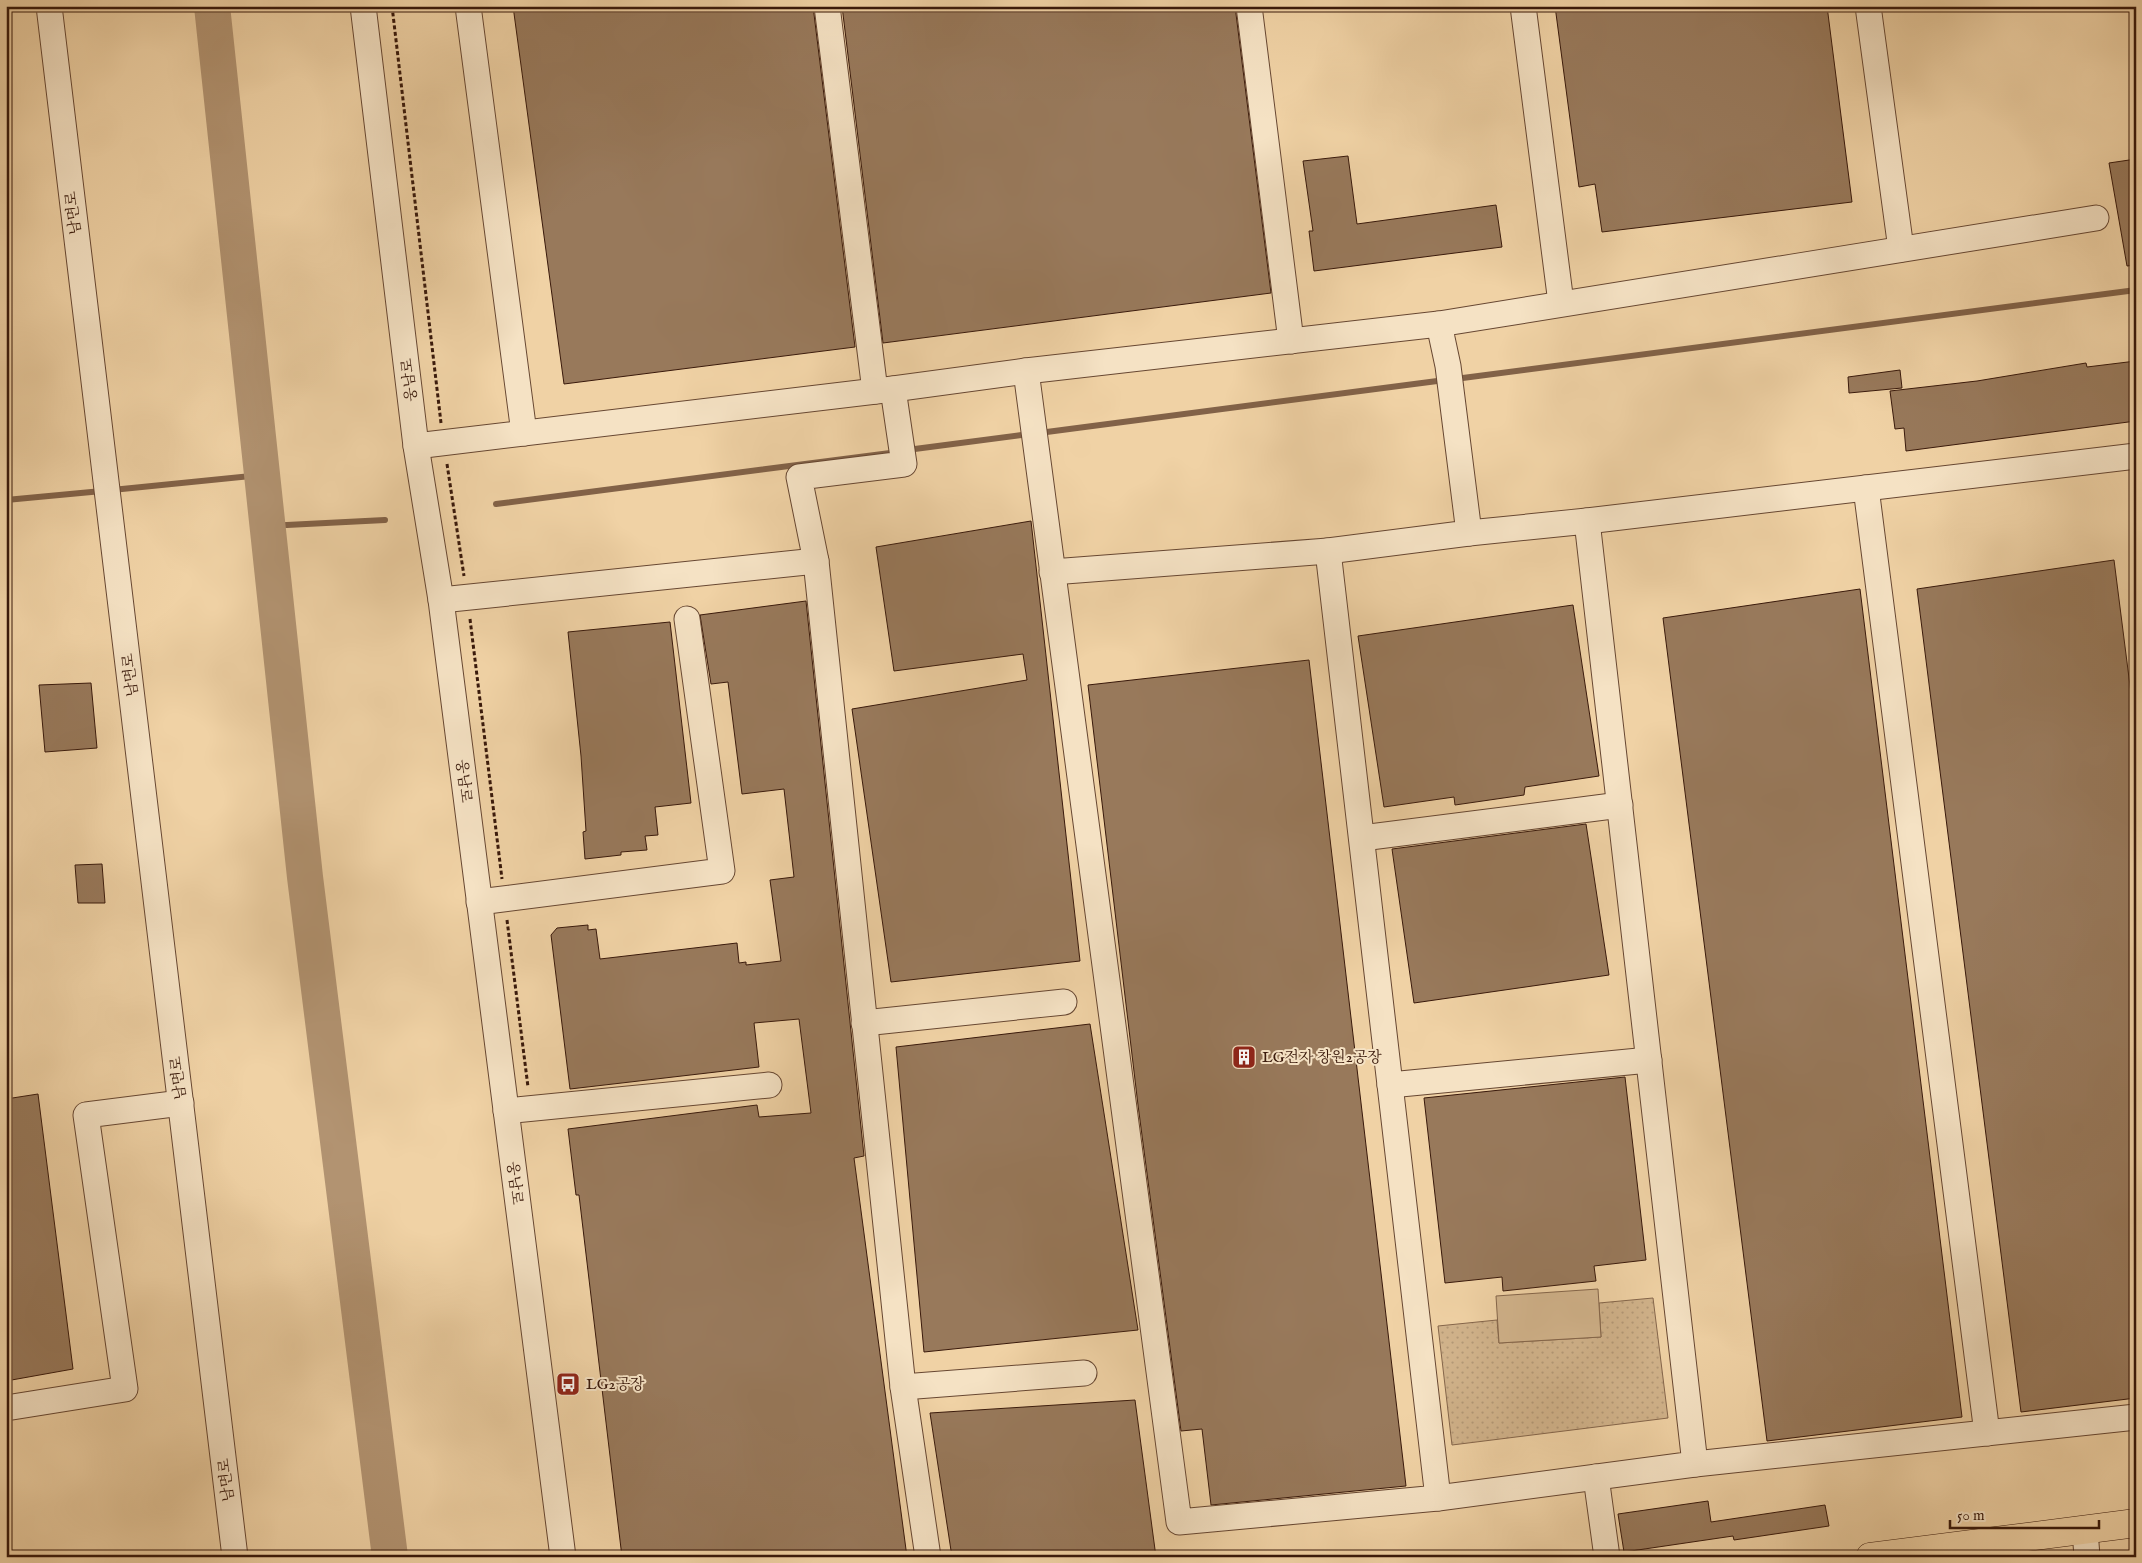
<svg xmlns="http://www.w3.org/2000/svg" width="2142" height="1563" font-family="'IM FELL English','Noto Serif KR',serif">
	<defs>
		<pattern id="park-dots" width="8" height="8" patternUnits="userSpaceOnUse" patternTransform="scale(1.25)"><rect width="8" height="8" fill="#d1b38b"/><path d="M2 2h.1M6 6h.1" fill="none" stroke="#b49977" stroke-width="1.8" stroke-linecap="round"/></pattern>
	</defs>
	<rect width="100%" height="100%" fill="#f0d2a5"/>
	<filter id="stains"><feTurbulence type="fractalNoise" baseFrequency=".004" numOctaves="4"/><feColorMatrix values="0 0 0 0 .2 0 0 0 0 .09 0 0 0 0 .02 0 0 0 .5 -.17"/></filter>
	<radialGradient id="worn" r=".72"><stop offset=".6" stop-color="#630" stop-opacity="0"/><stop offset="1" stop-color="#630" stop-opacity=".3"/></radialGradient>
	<polygon fill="url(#park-dots)" stroke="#85664b" points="1653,1298 1668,1418 1452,1445 1438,1326 1497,1320 1499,1343 1601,1337 1599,1303"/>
	<polygon fill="#d1b38b" stroke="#85664b" points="1598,1289 1601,1337 1499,1343 1496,1296"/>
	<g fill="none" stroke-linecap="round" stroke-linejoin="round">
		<g stroke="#826248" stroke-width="6">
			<polyline points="1455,379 2136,290"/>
			<polyline points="1039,433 1445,380"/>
			<polyline points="907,450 1029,434"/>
			<polyline points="112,490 262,475"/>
			<polyline points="6,500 102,491"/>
			<polyline points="496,504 898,452"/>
			<polyline points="267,526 385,520"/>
		</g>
		<polyline stroke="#b29371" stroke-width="36" points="212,6 305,877 390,1557"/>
	</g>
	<g fill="#98795b" stroke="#39190b">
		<polygon points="513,6 813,6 855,347 564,384"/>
		<polygon points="842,6 1235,6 1271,293 883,343"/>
		<polygon points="1555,6 1827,6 1852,202 1602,232 1595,184 1579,187"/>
		<polygon points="1348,156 1357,224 1496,205 1502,247 1314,271 1309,231 1313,231 1303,161"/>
		<polygon points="2136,159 2136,265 2127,266 2109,163"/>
		<polygon points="2136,361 2136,421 1906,451 1904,428 1895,429 1890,391 1977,381 2086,363 2087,367"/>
		<polygon points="1900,370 1902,388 1849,393 1848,377"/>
		<polygon points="1031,521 1080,961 891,982 852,709 1027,680 1023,654 894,671 876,547"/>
		<polygon points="2114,560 2136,733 2136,1398 2021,1412 1917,589"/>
		<polygon points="1860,589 1962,1417 1767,1441 1663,618"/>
		<polygon points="806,601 864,1156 854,1158 907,1557 622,1557 579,1195 576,1195 568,1129 757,1105 759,1117 811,1113 799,1019 754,1023 759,1067 570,1089 551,935 557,928 588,925 588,930 596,929 600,959 737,943 739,963 746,962 746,965 781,961 770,880 794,877 784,789 742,794 728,682 711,684 700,615"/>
		<polygon points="1573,605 1599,776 1525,787 1524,795 1455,805 1454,797 1384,807 1358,636"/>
		<polygon points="670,622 691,803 655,807 658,835 645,836 647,850 621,852 621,855 585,859 583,832 586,831 581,756 568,632"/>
		<polygon points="1309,660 1406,1486 1211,1505 1202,1429 1181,1431 1138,1105 1088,685"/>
		<polygon points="91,683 97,748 45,752 39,685"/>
		<polygon points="1586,824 1609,975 1414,1003 1392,849"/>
		<polygon points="102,864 105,903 78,903 75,865"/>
		<polygon points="1090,1024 1138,1330 924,1352 896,1047"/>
		<polygon points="1625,1077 1646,1260 1594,1266 1596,1281 1503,1291 1502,1277 1445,1283 1424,1098"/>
		<polygon points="38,1094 73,1369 6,1381 6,1099"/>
		<polygon points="1135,1400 1156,1557 952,1557 930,1413"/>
		<polygon points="1708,1501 1711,1522 1825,1505 1829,1526 1734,1540 1733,1536 1624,1552 1618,1514"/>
	</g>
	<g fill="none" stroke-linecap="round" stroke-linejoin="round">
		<g stroke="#674732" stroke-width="27">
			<g id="minor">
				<polyline points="49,6 235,1557"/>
				<polyline points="363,6 416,446 441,600 563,1557"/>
				<polyline points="468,6 524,433"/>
				<polyline points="827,6 875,391"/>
				<polyline points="1249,6 1291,341"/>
				<polyline points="1523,6 1561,303"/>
				<polyline points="1868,6 1901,249"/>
				<polyline points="1026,371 1179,1522 1438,1498 1328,551 1469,533 1448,366 1439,324 2096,218"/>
				<polyline points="893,389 904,464 799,477 816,561 903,1387 928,1557"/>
				<polyline points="416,446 893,389 1026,371 1439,324"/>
				<polyline points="1866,488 1987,1433"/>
				<polyline points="1587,521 2136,456"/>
				<polyline points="1052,572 1328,551"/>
				<polyline points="441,600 816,561"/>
				<polyline points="1362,838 1620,805"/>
				<polyline points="479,902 722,871 687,619"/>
				<polyline points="864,1023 1064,1002"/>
				<polyline points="1390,1085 1649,1060"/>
				<polyline points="506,1111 769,1085"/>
				<polyline points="903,1387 1084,1373"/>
				<polyline points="6,1408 125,1389 86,1115 181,1103"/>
				<polyline points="1695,1464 2136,1417"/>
				<polyline points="1596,1477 1607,1557"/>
				<polyline points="1438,1498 1695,1464 1587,521 1469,533"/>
				<polyline points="2085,1530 2087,1557"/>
			</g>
		</g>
		<g stroke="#39190b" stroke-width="29">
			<polyline id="major" points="1870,1557 2136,1523"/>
		</g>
		<g stroke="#39190b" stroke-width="3" stroke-dasharray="4 2.5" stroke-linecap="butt">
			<polyline points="392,6 441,423"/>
			<polyline points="447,464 464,576"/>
			<polyline points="470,619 502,879"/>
			<polyline points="507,920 528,1087"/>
		</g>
		<use href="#minor" stroke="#f5e2c4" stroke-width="25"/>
		<use href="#major" stroke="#f0d2a5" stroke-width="28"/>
	</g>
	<defs>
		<g id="building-square" transform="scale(1.25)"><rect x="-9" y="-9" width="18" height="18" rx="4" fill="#8f2418" stroke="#f5e2c4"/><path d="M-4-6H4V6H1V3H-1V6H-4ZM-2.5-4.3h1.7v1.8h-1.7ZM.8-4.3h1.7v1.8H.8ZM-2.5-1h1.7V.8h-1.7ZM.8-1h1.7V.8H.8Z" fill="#fff"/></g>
		<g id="bus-square" transform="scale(1.25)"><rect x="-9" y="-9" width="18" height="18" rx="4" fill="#8f2418" stroke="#f5e2c4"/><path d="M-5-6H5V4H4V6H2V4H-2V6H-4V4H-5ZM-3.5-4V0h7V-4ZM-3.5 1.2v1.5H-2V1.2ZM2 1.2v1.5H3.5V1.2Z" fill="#fff"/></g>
	</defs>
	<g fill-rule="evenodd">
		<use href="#building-square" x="1244" y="1057"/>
		<use href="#bus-square" x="568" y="1384"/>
	</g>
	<g text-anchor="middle" stroke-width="4" stroke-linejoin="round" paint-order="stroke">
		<g font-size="15" fill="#39190b" stroke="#f5e2c4">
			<text transform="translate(73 213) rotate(-97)" y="5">남면로</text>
			<text transform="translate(409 380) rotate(-97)" y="5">웅남로</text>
			<text transform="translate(130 675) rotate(-97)" y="5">남면로</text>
			<text transform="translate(464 781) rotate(83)" y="5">웅남로</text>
			<text transform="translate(178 1078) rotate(-97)" y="5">남면로</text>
			<text transform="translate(515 1183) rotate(83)" y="5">웅남로</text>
			<text transform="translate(226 1480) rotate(-97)" y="5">남면로</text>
		</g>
		<g font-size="15" fill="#39190b" stroke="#f5e2c4" text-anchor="start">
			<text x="1262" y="1062">LG전자 창원2공장</text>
			<text x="586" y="1389">LG2공장</text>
		</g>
	</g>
	<rect width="2142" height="1563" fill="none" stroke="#f0d2a5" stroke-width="25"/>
	<rect x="8" y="8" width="2127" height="1548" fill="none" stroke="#39190b" stroke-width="2.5"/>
	<rect x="12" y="12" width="2117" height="1538" fill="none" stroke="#39190b"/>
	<path d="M1950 1520v8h149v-8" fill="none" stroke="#39190b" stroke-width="2.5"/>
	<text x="1957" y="1520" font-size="15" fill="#39190b" stroke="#f5e2c4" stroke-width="4" paint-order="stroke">50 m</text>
	<rect width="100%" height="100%" filter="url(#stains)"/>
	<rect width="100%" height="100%" fill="url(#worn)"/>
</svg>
